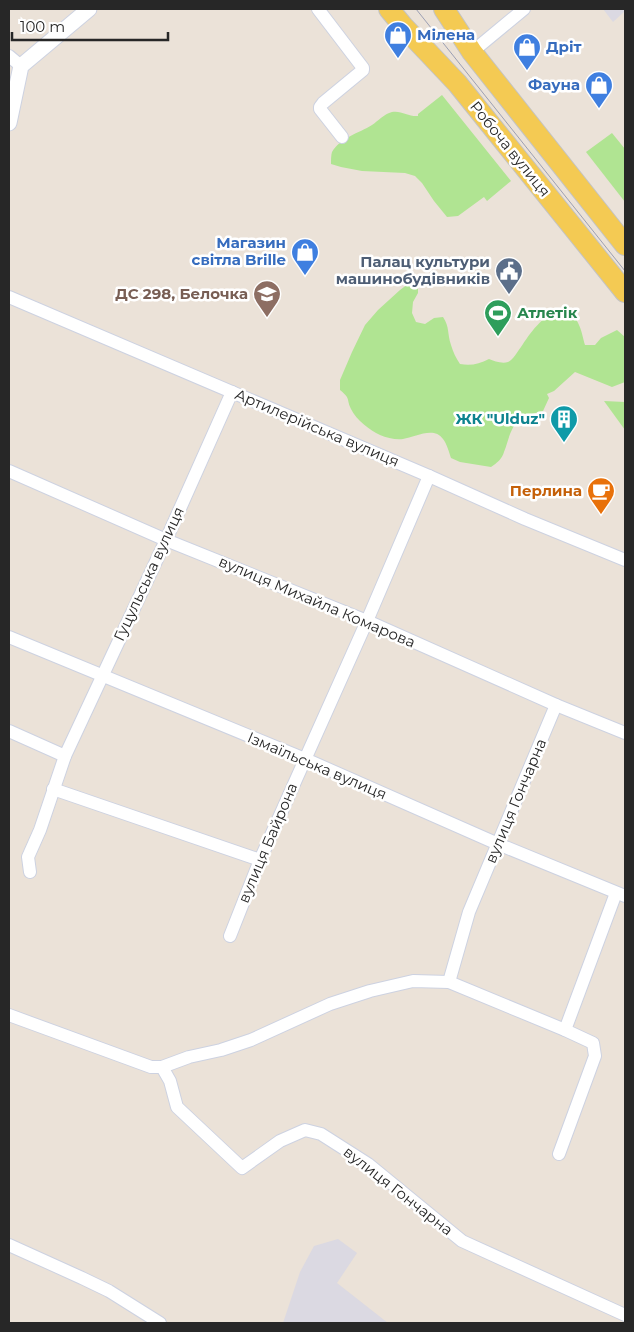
<svg xmlns="http://www.w3.org/2000/svg" width="634" height="1332" font-family="Montserrat,sans-serif">
	<rect width="100%" height="100%" fill="#ebe2d8"/>
	<g fill="#dbd9e2">
		<polygon points="603,9 625,9 625,11 613,22"/>
		<polygon points="338,1239 357,1253 337,1283 388,1323 283,1323 300,1272 314,1246"/>
	</g>
	<g fill="#b0e492">
		<path d="M 442,95 L 511,181 L 487,201 L 484,197 L 458,216 L 447,217 L 434,201 L 422,183 L 415,176 L 405,173 L 362,171 L 341,167 L 331,164 C 331,160 331,155 332,152 C 340,138 359,133 372,125 C 378,121 384,114 392,112 C 401,110 409,117 418,116 L 418,114 Z"/>
		<polygon points="612,133 625,149 625,202 586,152"/>
		<path d="M 418,283 L 418,293 L 413,302 L 412,313 L 416,322 L 425,324 L 434,318 L 443,317 C 450,328 447,333 451,345 C 453,352 456,358 460,364 C 471,366 479,364 489,359 C 494,361 502,364 508,362 C 513,360 517,352 521,347 C 529,335 543,313 560,312 C 579,311 581,331 585,345 L 595,345 L 601,338 L 617,330 L 625,337 L 625,382 L 612,387 L 575,372 L 554,391 L 547,394 L 549,398 L 543,411 C 537,413 529,414 523,417 C 510,425 509,440 504,452 C 502,459 497,463 491,467 L 460,462 L 451,458 C 449,452 447,444 443,439 C 434,426 415,437 403,439 C 396,440 387,438 380,435 C 370,430 356,420 351,409 C 346,398 351,399 340,390 L 340,380 L 352,352 L 365,325 L 378,310 L 400,290 L 408,284 Z"/>
		<polygon points="604,401 625,402 625,430"/>
	</g>
	<g fill="none" stroke-linecap="round" stroke-linejoin="round">
		<g stroke="#cdd2e1" stroke-width="14">
			<g id="minor">
				<polyline points="318,9 363,68 363,70 323,103 320,107 320,109 342,137"/>
				<polyline points="472,52 524,9"/>
				<polyline points="9,56 21,66"/>
				<polyline points="9,297 429,476 525,519 625,560"/>
				<polyline points="9,471 166,540 367,621 556,705 625,733"/>
				<polyline points="9,637 305,759 498,844 625,896"/>
				<polyline points="9,731 65,756"/>
				<polyline points="53,789 260,860"/>
				<polyline points="30,872 28,857 40,830 65,756 166,540 232,392"/>
				<polyline points="230,936 260,860 367,621 429,476"/>
				<polyline points="449,982 469,912 556,705"/>
				<polyline points="9,1015 151,1067 162,1067 189,1057 221,1050 251,1040 330,1004 370,991 413,981 449,982 565,1030 593,1043 595,1056 559,1154"/>
				<polyline points="565,1030 616,893"/>
				<polyline points="162,1067 170,1081 177,1107 242,1168 280,1141 305,1130 321,1134 368,1164 462,1241 625,1315"/>
				<polyline points="9,1245 82,1278 109,1291 160,1323"/>
			</g>
		</g>
		<g stroke="#cdd2e1" stroke-width="17">
			<polyline id="tertiary" points="9,123 21,66 89,9"/>
		</g>
		<g stroke="#c3c3c3" stroke-width="22">
			<g id="primary">
				<polyline points="389,9 403,26 457,83 625,292"/>
				<polyline points="444,9 472,52 491,76 625,245"/>
			</g>
		</g>
		<use href="#minor" stroke="#fff" stroke-width="12"/>
		<use href="#tertiary" stroke="#fff" stroke-width="15"/>
		<use href="#primary" stroke="#f4ca53" stroke-width="20"/>
		<polyline stroke="#9b9fb3" stroke-width="1" points="416,9 625,271"/>
	</g>
	<defs>
		<g id="shop-pin" transform="scale(1.4375)"><path d="M0 17L-7.5 6A9.5 9.5 0 1 1 7.5 6Z" fill="#3f7fe0" stroke="#fff"/><path d="M-5-2.5h2.3a2.7 3.5 0 0 1 5.4 0H5L5.5 6h-11ZM-1.5-2.5h3a1.5 2.3 0 0 0-3 0Z" fill="#fff"/></g>
		<g id="civic-pin" transform="scale(1.4375)"><path d="M0 17L-7.5 6A9.5 9.5 0 1 1 7.5 6Z" fill="#5c6f8a" stroke="#fff"/><path d="M-.6-6.5H3V-4.5H.6V-3L4-1V1h2V6H-6V1h2V-1L-.6-3ZM-1.2 2.5V6h2.4V2.5Z" fill="#fff"/></g>
		<g id="school-pin" transform="scale(1.4375)"><path d="M0 17L-7.5 6A9.5 9.5 0 1 1 7.5 6Z" fill="#8d6e63" stroke="#fff"/><path d="M0-5L7-2L0 1L-7-2ZM-4 1L0 2.5L4 1V4Q0 6-4 4Z" fill="#fff"/></g>
		<g id="stadium-pin" transform="scale(1.4375)"><path d="M0 17L-7.5 6A9.5 9.5 0 1 1 7.5 6Z" fill="#2e9e5b" stroke="#fff"/><path d="M0-5a6.5 5 0 1 0 0 10a6.5 5 0 1 0 0-10ZM-3.5-1.8h7v3.6h-7Z" fill="#fff"/></g>
		<g id="building-pin" transform="scale(1.4375)"><path d="M0 17L-7.5 6A9.5 9.5 0 1 1 7.5 6Z" fill="#0f9aa8" stroke="#fff"/><path d="M-4-6H4V6H1V3H-1V6H-4ZM-2.5-4.3h1.7v1.8h-1.7ZM.8-4.3h1.7v1.8H.8ZM-2.5-1h1.7V.8h-1.7ZM.8-1h1.7V.8H.8Z" fill="#fff"/></g>
		<g id="cafe-pin" transform="scale(1.4375)"><path d="M0 17L-7.5 6A9.5 9.5 0 1 1 7.5 6Z" fill="#e8710a" stroke="#fff"/><path d="M-5.5-4.5H6V0H3Q3 3.5 0 3.5H-2.5Q-5.5 3.5-5.5 0ZM3-3.2v2h1.7v-2ZM-6 4.5H4V6H-6Z" fill="#fff"/></g>
	</defs>
	<g fill-rule="evenodd">
		<use href="#shop-pin" x="398" y="35"/>
		<use href="#shop-pin" x="527" y="47"/>
		<use href="#shop-pin" x="599" y="85"/>
		<use href="#shop-pin" x="305" y="252"/>
		<use href="#civic-pin" x="509" y="271"/>
		<use href="#school-pin" x="267" y="294"/>
		<use href="#stadium-pin" x="498" y="313"/>
		<use href="#building-pin" x="564" y="419"/>
		<use href="#cafe-pin" x="601" y="491"/>
	</g>
	<g text-anchor="middle" stroke-width="5" stroke-linejoin="round" paint-order="stroke">
		<g font-size="15" font-weight="bold" fill="#366cbe" stroke="#fff" text-anchor="start">
			<text x="417" y="40">Мілена</text>
			<text x="546" y="52">Дріт</text>
			<text x="580" y="90" text-anchor="end">Фауна</text>
			<text x="286" y="248" text-anchor="end">Магазин<tspan x="286" dy="17">світла Brille</tspan></text>
		</g>
		<g font-size="15" fill="#272727" stroke="#fff">
			<text transform="translate(510 149) rotate(51)" y="5">Робоча вулиця</text>
			<text transform="translate(317 428) rotate(23)" y="5">Артилерійська вулиця</text>
			<text transform="translate(149 574) rotate(-65)" y="5">Гуцульська вулиця</text>
			<text transform="translate(317 602) rotate(23)" y="5">вулиця Михайла Комарова</text>
			<text transform="translate(317 766) rotate(23)" y="5">Ізмаїльська вулиця</text>
			<text transform="translate(516 801) rotate(-67)" y="5">вулиця Гончарна</text>
			<text transform="translate(268 843) rotate(-67)" y="5">вулиця Байрона</text>
			<text transform="translate(398 1191) rotate(38)" y="5">вулиця Гончарна</text>
		</g>
		<g font-size="15" font-weight="bold" fill="#4e5e75" stroke="#fff" text-anchor="end">
			<text x="490" y="267">Палац культури<tspan x="490" dy="17">машинобудівників</tspan></text>
		</g>
		<g font-size="15" font-weight="bold" fill="#785e54" stroke="#fff" text-anchor="end">
			<text x="248" y="299">ДС 298, Белочка</text>
		</g>
		<g font-size="15" font-weight="bold" fill="#27864d" stroke="#fff" text-anchor="start">
			<text x="517" y="318">Атлетік</text>
		</g>
		<g font-size="15" font-weight="bold" fill="#0d838f" stroke="#fff" text-anchor="end">
			<text x="545" y="424">ЖК "Ulduz"</text>
		</g>
		<g font-size="15" font-weight="bold" fill="#c56008" stroke="#fff" text-anchor="end">
			<text x="582" y="496">Перлина</text>
		</g>
	</g>
	<rect width="634" height="1332" fill="none" stroke="#272727" stroke-width="20"/>
	<path d="M12 32v8h156v-8" fill="none" stroke="#272727" stroke-width="2.5"/>
	<text x="20" y="32" font-size="15" fill="#272727" stroke="#ffffff" stroke-width="4" paint-order="stroke">100 m</text>
</svg>
